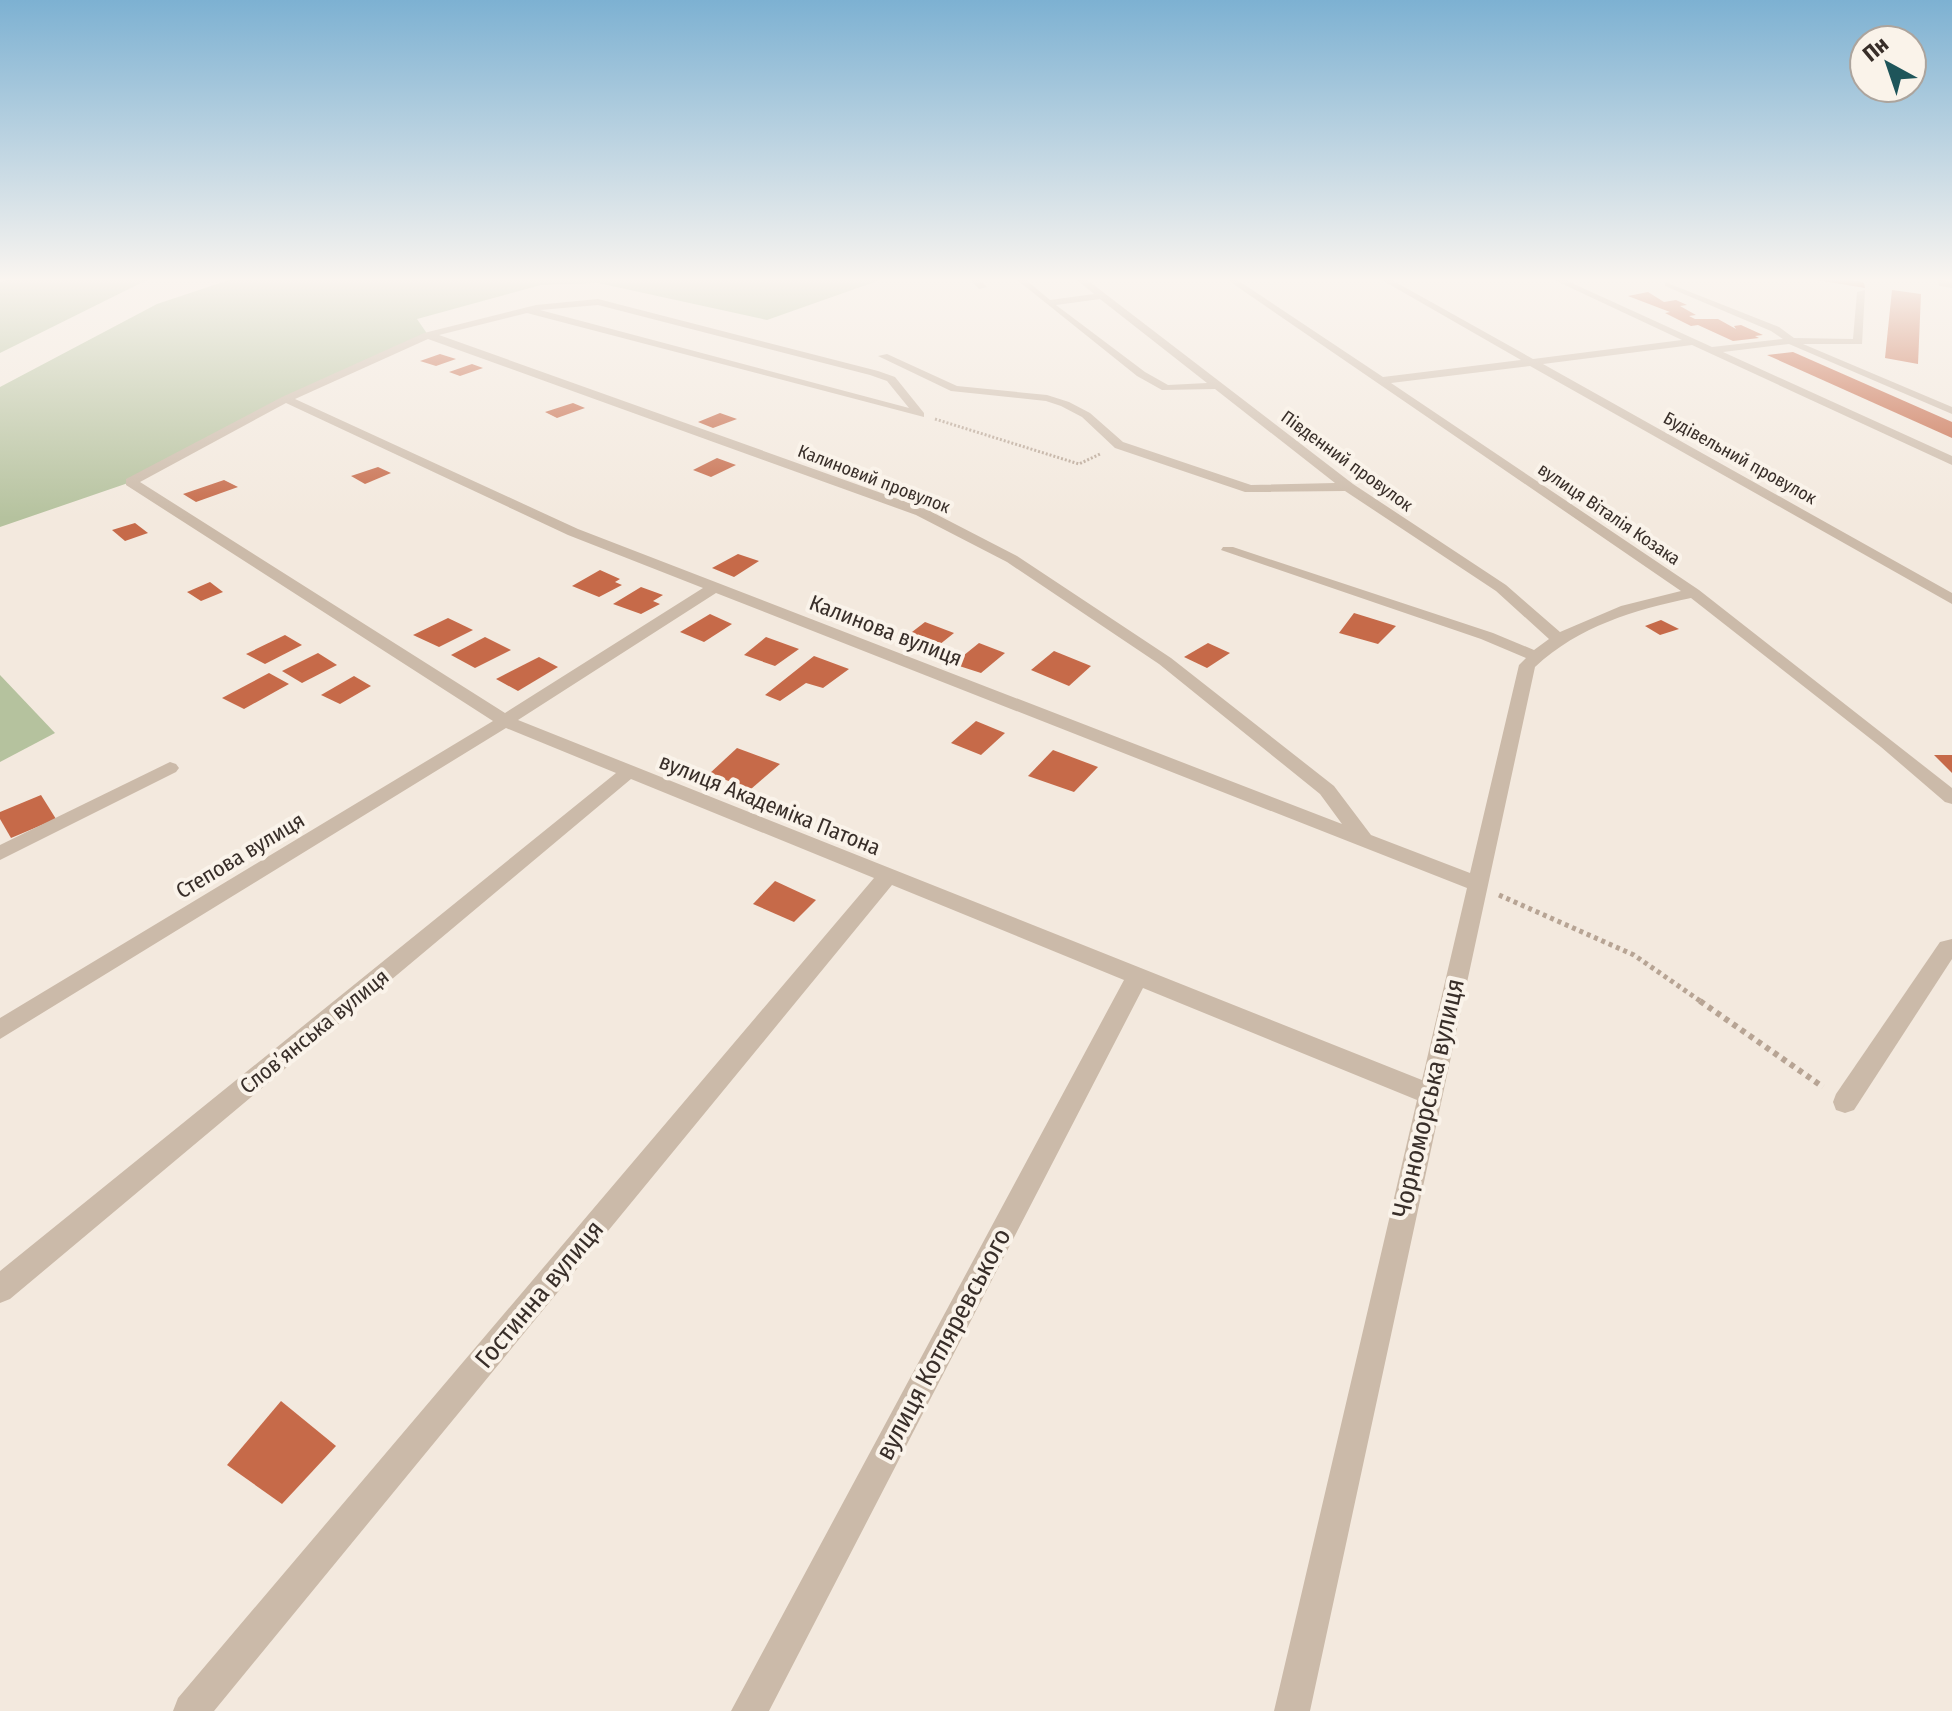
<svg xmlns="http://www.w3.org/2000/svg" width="1952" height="1711" font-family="'Fira Sans Condensed',sans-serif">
	<rect width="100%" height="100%" fill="#f3e9de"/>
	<g fill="#b5c29e">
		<polygon points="10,279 149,279 0,353 0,282"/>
		<polygon points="232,279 883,279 767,320 598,283 541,285 417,319 428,335 286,399 131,482 0,527 0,387 157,304"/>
		<polygon points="0,675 55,733 0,762"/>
	</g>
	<g fill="#c66a49">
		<polygon points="1811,279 1859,281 1864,283 1865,288"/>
		<polygon points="1892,290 1921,294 1918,364 1885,358"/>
		<polygon points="1648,292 1664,302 1676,300 1687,305 1680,306 1696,315 1689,316 1695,319 1718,319 1736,329 1734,326 1741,325 1763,335 1755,336 1759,338 1733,341 1698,325 1691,326 1665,313 1670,312 1628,296"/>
		<polygon points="1793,352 1952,422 1952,438 1767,355"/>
		<polygon points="440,354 456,359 436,366 420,361"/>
		<polygon points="472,364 483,368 460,376 449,372"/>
		<polygon points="573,403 585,408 557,418 545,412"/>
		<polygon points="720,413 737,419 713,428 698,422"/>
		<polygon points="717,458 736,465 711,477 693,470"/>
		<polygon points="378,467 391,473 365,484 351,476"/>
		<polygon points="224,480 238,487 196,502 183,494"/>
		<polygon points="135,523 148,533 125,541 112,530"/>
		<polygon points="738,554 759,561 734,577 712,568"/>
		<polygon points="600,570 620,579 615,582 622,585 599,597 572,586"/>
		<polygon points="210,582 223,592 201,601 187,592"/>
		<polygon points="641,587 663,595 653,601 660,604 641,614 613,604"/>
		<polygon points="1354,613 1396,626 1378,644 1339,633"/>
		<polygon points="710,614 732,624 704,642 680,632"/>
		<polygon points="448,618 473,630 439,647 413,635"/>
		<polygon points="1661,620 1679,629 1660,635 1645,626"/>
		<polygon points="925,622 954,633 929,653 899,642"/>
		<polygon points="285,635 302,645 265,664 246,654"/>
		<polygon points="485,637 511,650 475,668 451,655"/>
		<polygon points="766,637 799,649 775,666 744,655"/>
		<polygon points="979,643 1005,653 981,673 953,664"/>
		<polygon points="1208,643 1230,653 1207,668 1184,657"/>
		<polygon points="1054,651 1091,666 1069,686 1031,670"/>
		<polygon points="318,653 337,665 302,683 282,671"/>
		<polygon points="814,656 849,669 823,688 806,683 780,701 765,695"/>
		<polygon points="539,657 558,667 518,691 496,679"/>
		<polygon points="269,673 289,684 244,709 222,698"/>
		<polygon points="354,676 371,686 340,704 321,695"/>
		<polygon points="976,721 1005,733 981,755 951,743"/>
		<polygon points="737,748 780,764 751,789 709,774"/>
		<polygon points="1053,750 1098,767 1074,792 1028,776"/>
		<polygon points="1934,755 1952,755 1952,773"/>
		<polygon points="41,795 56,819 11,838 0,819 0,812"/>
		<polygon points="775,881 816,900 794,922 753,904"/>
		<polygon points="281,1401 336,1446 282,1504 227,1465"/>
	</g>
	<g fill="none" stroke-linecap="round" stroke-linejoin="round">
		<polyline stroke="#b7a494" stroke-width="3" stroke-dasharray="2 2" stroke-linecap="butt" points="935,419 1079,464 1100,454"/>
		<polyline stroke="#b7a494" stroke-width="5" stroke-dasharray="4 4" stroke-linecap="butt" points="1499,895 1634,955 1703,1003"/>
		<polyline stroke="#b7a494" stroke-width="6" stroke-dasharray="5 5" stroke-linecap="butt" points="1700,1001 1823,1087"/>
		<g fill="#cbbaa9" fill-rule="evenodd">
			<polygon points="969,279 978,279 987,287 979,289"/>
			<path d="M 1016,279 L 1025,279 L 1050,300 L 1094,294 L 1076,279 L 1086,279 L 1353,484 L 1506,585 L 1560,632 L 1621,606 L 1681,591 L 1226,279 L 1236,279 L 1383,377 L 1521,360 L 1380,279 L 1390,279 L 1533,359 L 1682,340 L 1552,279 L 1563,279 L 1712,347 L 1783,339 L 1771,331 L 1665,286 L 1665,282 L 1779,327 L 1794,338 L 1853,339 L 1857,292 L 1865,290 L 1862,344 L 1803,344 L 1952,407 L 1952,414 L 1789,344 L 1723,352 L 1952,456 L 1952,465 L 1692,345 L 1543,364 L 1952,593 L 1952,604 L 1530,366 L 1391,383 L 1699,590 L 1952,788 L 1952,804 L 1945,802 L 1881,747 L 1691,598 C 1634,610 1579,626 1535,667 L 1310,1711 L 1274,1711 L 1417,1100 L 1143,988 L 769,1711 L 731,1711 L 1124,980 L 892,885 L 214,1711 L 173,1711 L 178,1698 L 874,878 L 631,779 L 10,1299 L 0,1303 L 0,1271 L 616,773 L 506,728 L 0,1039 L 0,1018 L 493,721 L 126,485 L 126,479 L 282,397 L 424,333 L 536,305 L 598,299 L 878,371 L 895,377 L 924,413 L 924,417 L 527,313 L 439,335 L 926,509 L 1017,556 L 1171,658 L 1334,786 L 1371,835 L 1470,873 L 1519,665 L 1526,658 L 1481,639 L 1221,550 L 1223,547 L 1233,547 L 1493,633 L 1534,650 L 1549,639 L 1496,591 L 1345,491 L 1245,492 L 1115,448 L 1082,417 L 1061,406 L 1046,401 L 951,391 L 878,356 L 887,354 L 957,386 L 1047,395 L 1069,402 L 1090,413 L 1123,442 L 1251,485 L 1335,483 L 1215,389 L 1162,390 L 1137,376 ZM 1100,299 L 1207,383 L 1168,385 L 1145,372 L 1056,305 ZM 598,305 L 870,375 L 887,381 L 909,408 L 540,310 ZM 428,339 L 916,515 L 1007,562 L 1159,664 L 1320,794 L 1342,824 L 578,529 L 295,399 ZM 286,403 L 568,535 L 703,588 L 505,713 L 140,482 ZM 716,593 L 1467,888 L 1422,1080 L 518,720 Z"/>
			<polygon points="1938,279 1952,282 1952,288 1939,286"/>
			<polygon points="170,762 176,764 179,768 176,772 0,860 0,845"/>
			<polygon points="1952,939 1952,959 1854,1110 1845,1113 1836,1110 1833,1102 1836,1094 1940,942"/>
		</g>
	</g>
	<linearGradient id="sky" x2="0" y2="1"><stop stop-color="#7db1d2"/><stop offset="0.54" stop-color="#faf5f0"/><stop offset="1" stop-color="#faf5f0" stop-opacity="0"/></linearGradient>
	<rect width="1952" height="518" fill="url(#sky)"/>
	<g text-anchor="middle" stroke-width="8" stroke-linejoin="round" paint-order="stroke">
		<g font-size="18" fill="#382e29" stroke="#faf3ea">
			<text transform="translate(1740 458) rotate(29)" y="6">Будівельний провулок</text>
			<text transform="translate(1347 461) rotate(36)" y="6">Південний провулок</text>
			<text transform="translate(874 479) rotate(21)" y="6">Калиновий провулок</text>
			<text transform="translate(1609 514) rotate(34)" y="6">вулиця Віталія Козака</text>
		</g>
		<g font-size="22" fill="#382e29" stroke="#faf3ea">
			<text transform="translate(886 630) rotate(21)" y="8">Калинова вулиця</text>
			<text transform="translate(770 804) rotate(22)" y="8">вулиця Академіка Патона</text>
			<text transform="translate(240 855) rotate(-31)" y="8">Степова вулиця</text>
			<text transform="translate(314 1031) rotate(-39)" y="8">Словʼянська вулиця</text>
		</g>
		<g font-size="26" fill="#382e29" stroke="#faf3ea">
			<text transform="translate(1428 1098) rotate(-77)" y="9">Чорноморська вулиця</text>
			<text transform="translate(539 1294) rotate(-50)" y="9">Гостинна вулиця</text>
			<text transform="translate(943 1344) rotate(-62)" y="9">вулиця Котляревського</text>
		</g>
	</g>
	<g transform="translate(1888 64) rotate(320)"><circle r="38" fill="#faf3ea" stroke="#aca49d" stroke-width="2"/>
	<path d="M0-6L14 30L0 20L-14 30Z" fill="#1e555a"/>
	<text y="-12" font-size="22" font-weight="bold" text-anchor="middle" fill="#382e29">Пн</text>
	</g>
</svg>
